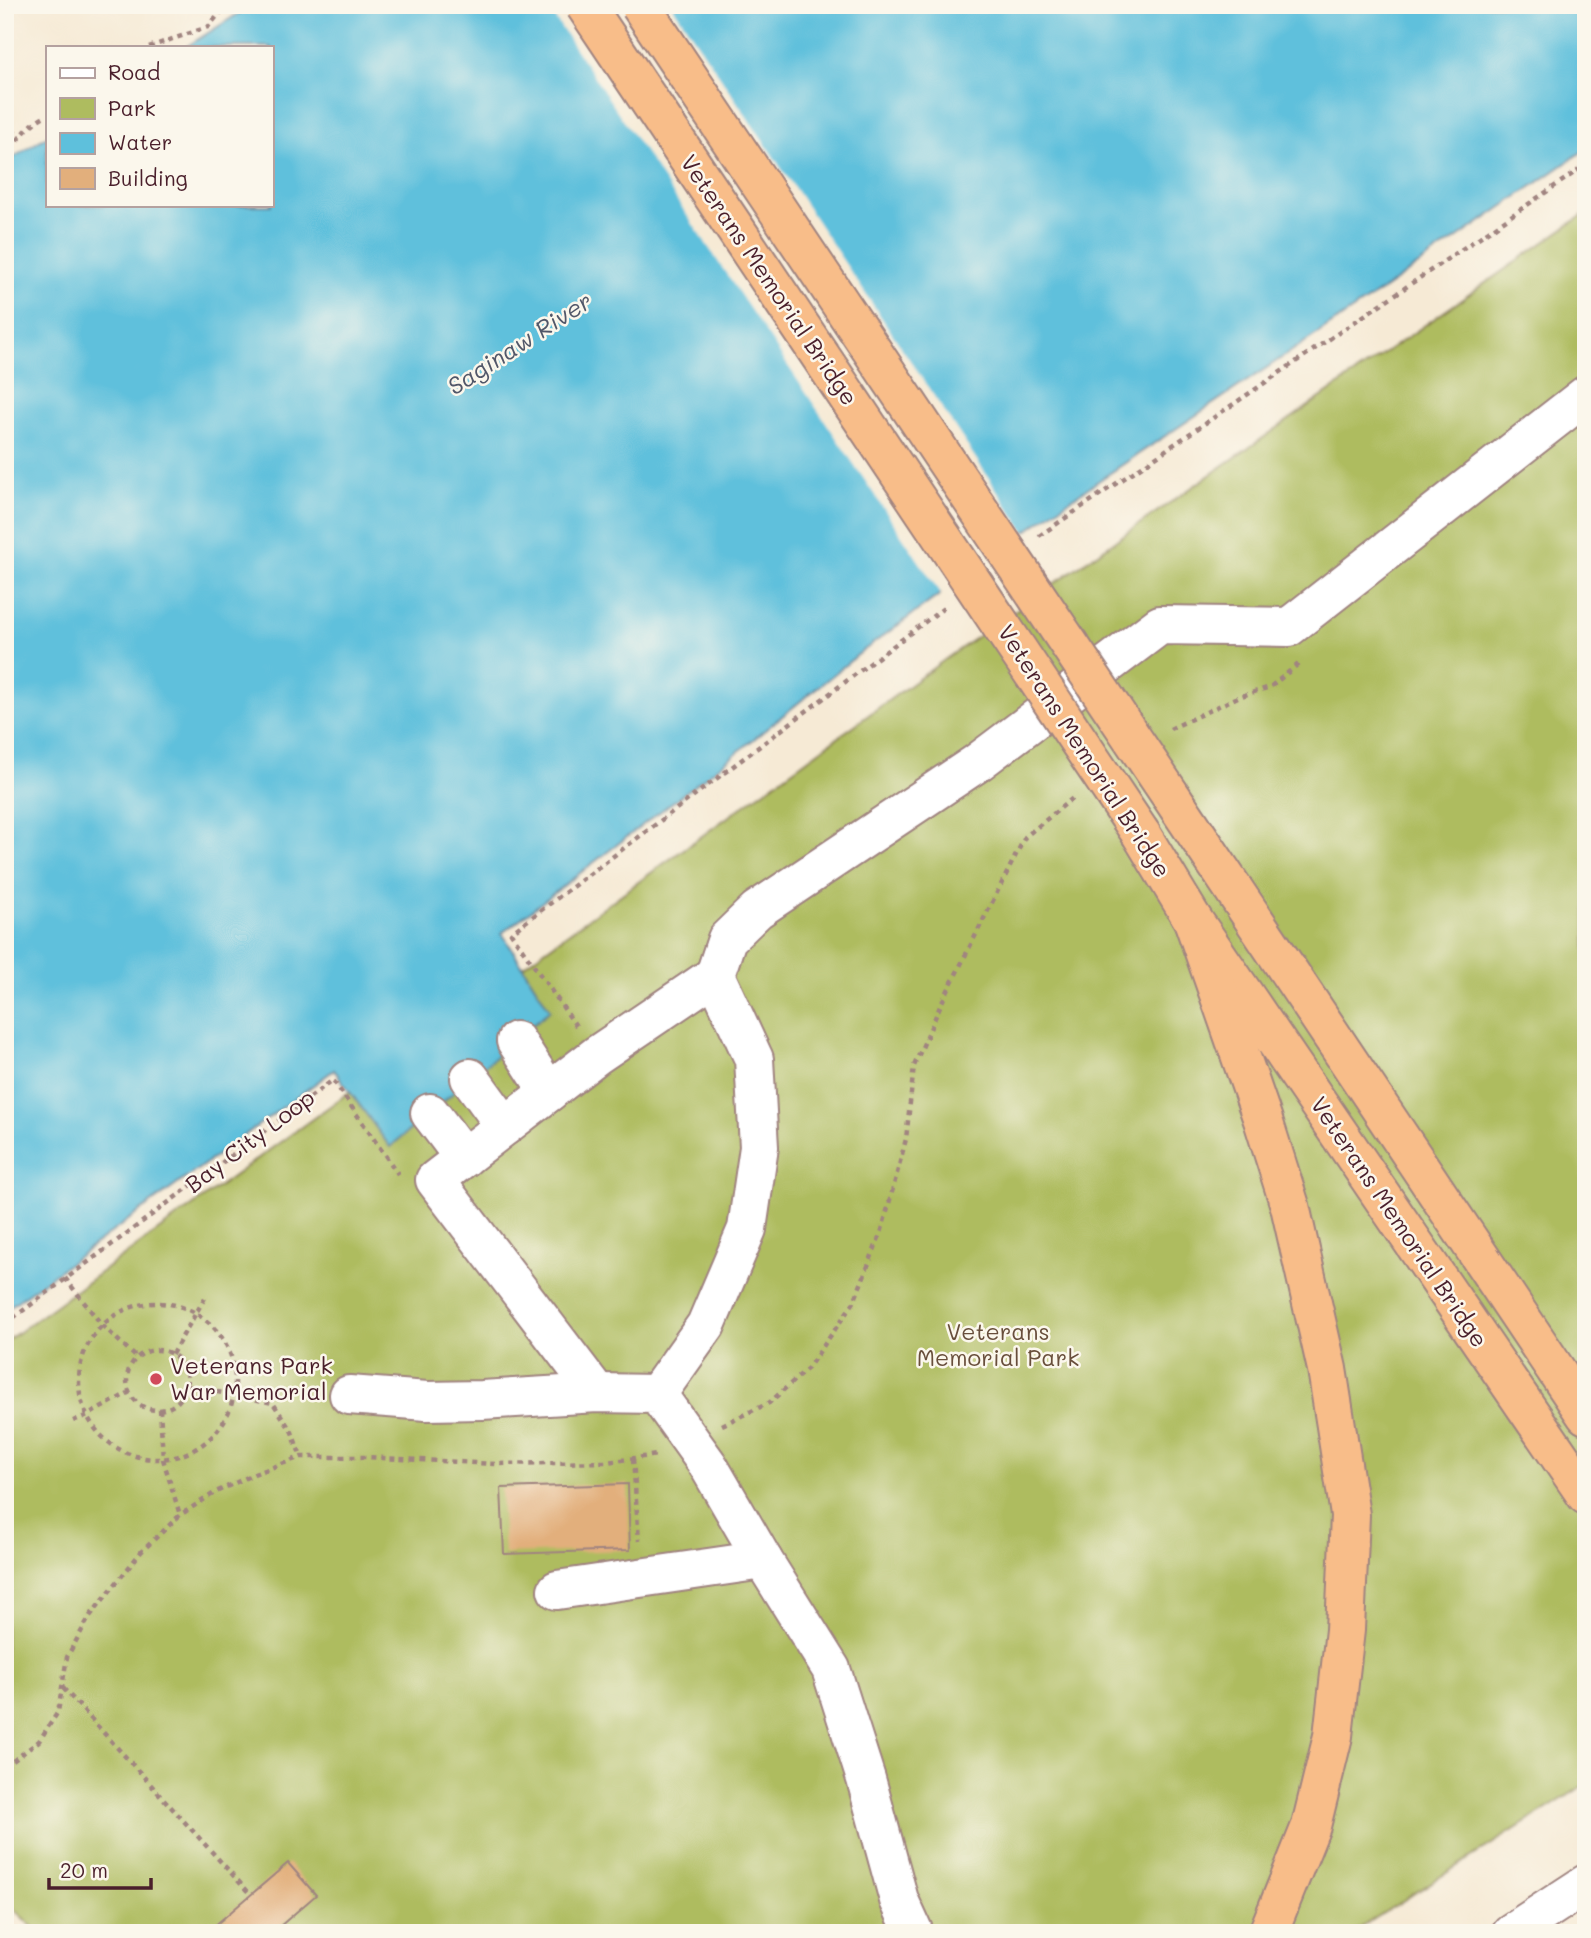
<svg xmlns="http://www.w3.org/2000/svg" width="1591" height="1938" font-family="Mali,sans-serif">
	<rect width="100%" height="100%" fill="#fbf7ec"/>
	<filter id="ink" filterUnits="userSpaceOnUse"><feTurbulence type="fractalNoise" baseFrequency=".0143" numOctaves="2"/><feDisplacementMap in="SourceGraphic" scale="14" xChannelSelector="R" yChannelSelector="G"/><feConvolveMatrix kernelMatrix="1 2 1 2 8 2 1 2 1" color-interpolation-filters="sRGB"/></filter>
	<filter id="wash" filterUnits="userSpaceOnUse"><feTurbulence type="fractalNoise" baseFrequency=".00686" numOctaves="4" result="noise"/><feDisplacementMap in="SourceGraphic" scale="28" xChannelSelector="R" yChannelSelector="G"/><feGaussianBlur stdDeviation="1.57" result="paint"/><feColorMatrix in="noise" values="0 0 0 0 0 0 0 0 0 0 0 0 0 0 0 0 0 1.4 0 .05"/><feComposite in="paint" operator="in"/></filter>
	<g filter="url(#wash)">
		<rect width="100%" height="100%" fill="#f6ead5"/>
		<polygon fill="#aebc5f" stroke="#7c6e45" stroke-width="2" points="1586,213 1586,1784 1352,1933 39,1933 5,1901 5,1342 947,658"/>
		<polygon fill="#5ec0dc" stroke="#547084" stroke-width="2" points="252,5 1586,5 1586,149 1378,293 1061,506 860,653 739,751 502,933 550,1010 390,1147 334,1070 5,1310 5,163 47,136 47,205 271,205 271,47 186,47"/>
		<polygon fill="#f6ead5" points="546,5 672,5 1027,535 943,597"/>
		<g id="blocks">
			<g fill="#e2af7c">
				<polygon points="628,1484 630,1550 504,1554 501,1488"/>
				<polygon points="288,1863 316,1895 272,1933 216,1933 212,1928"/>
			</g>
		</g>
	</g>
	<g filter="url(#ink)">
		<use href="#blocks" fill-opacity="0" stroke="#a08480" stroke-width="2"/>
		<g fill="none" stroke-linecap="round" stroke-linejoin="round">
			<g stroke="#a08480" stroke-width="42">
				<g id="minor">
					<polyline points="516,1041 549,1092"/>
					<polyline points="470,1078 505,1126"/>
					<polyline points="430,1113 464,1158"/>
					<polyline points="597,1393 435,1180 597,1055 715,975"/>
					<polyline points="657,1394 706,1325 747,1229 759,1147 754,1059 715,975 727,939 757,910 977,763 1160,625 1289,627 1586,395"/>
					<polyline points="349,1395 427,1401 482,1400 597,1393 657,1394 708,1465 763,1560 831,1669 866,1779 899,1900 914,1933"/>
					<polyline points="557,1590 763,1560"/>
					<polyline points="1511,1933 1586,1884"/>
				</g>
			</g>
			<g stroke="#a08480" stroke-width="42">
				<g id="highway">
					<polyline points="1179,808 1586,1415"/>
					<polyline points="1141,834 1193,920 1586,1495"/>
					<polyline points="1193,920 1263,1120 1290,1206 1327,1369 1350,1515 1345,1630 1333,1736 1311,1826 1268,1933"/>
				</g>
			</g>
			<g stroke="#a08480" stroke-width="4.5" stroke-dasharray="5 5" stroke-linecap="butt">
				<polyline points="149,47 208,27 227,5"/>
				<polyline points="5,122 19,137"/>
				<path d="M 5,156 C 16,142 30,122 47,115"/>
				<polyline points="1039,536 1586,165"/>
				<polyline points="1170,729 1238,697 1270,687 1301,662"/>
				<polyline points="576,1026 511,933 945,607"/>
				<polyline points="65,1278 102,1325 137,1358"/>
				<circle cx="157" cy="1381" r="78"/>
				<polyline points="5,1324 333,1080 398,1174"/>
				<circle cx="157" cy="1380" r="30"/>
				<polyline points="172,1354 206,1296"/>
				<polyline points="187,1386 273,1403 292,1432 301,1457"/>
				<polyline points="160,1409 163,1459 180,1515"/>
				<polyline points="73,1421 88,1415 130,1392"/>
				<polyline points="722,1425 769,1403 808,1368 854,1302 882,1230 906,1139 914,1066 941,1004 1025,837 1074,797"/>
				<polyline points="633,1459 639,1541"/>
				<polyline points="63,1688 251,1895"/>
				<polyline points="5,1767 39,1741 58,1712 67,1657 90,1616 141,1552 180,1515 216,1492 254,1474 301,1457 364,1457 496,1464 607,1462 657,1455"/>
				<polyline points="278,1928 281,1933"/>
			</g>
			<use href="#minor" stroke="#fff" stroke-width="38"/>
			<use href="#highway" stroke="#f8bd89" stroke-width="38"/>
			<g stroke="#a08480" stroke-width="42" stroke-linecap="butt">
				<g id="highway-bridge">
					<polyline points="585,5 1141,834"/>
					<polyline points="640,5 1179,808"/>
				</g>
			</g>
			<use href="#highway-bridge" stroke="#f8bd89" stroke-width="38"/>
		</g>
	</g>
	<circle fill="#d1495b" stroke="#fbf7ec" stroke-width="2.5" cx="156" cy="1379" r="7"/>
	<g text-anchor="middle" stroke-width="5" stroke-linejoin="round" paint-order="stroke">
		<g font-size="23" fill="#4a1f2b" stroke="#fbf7ec">
			<text transform="translate(769 280) rotate(56)" y="8">Veterans Memorial Bridge</text>
			<text transform="translate(1084 751) rotate(57)" y="8">Veterans Memorial Bridge</text>
			<text transform="translate(250 1141) rotate(-37)" y="8">Bay City Loop</text>
			<text transform="translate(1399 1222) rotate(56)" y="8">Veterans Memorial Bridge</text>
		</g>
		<g font-size="23" fill="#684e3b" stroke="#fbf7ec">
			<text x="998" y="1340">Veterans<tspan x="998" dy="26">Memorial Park</tspan></text>
		</g>
		<g font-size="23" fill="#4a1f2b" stroke="#fbf7ec" text-anchor="start">
			<text x="170" y="1374">Veterans Park<tspan x="170" dy="26">War Memorial</tspan></text>
		</g>
		<g font-size="24" font-style="italic" fill="#515769" stroke="#fbf7ec">
			<text transform="translate(520 344) rotate(-33)" y="8">Saginaw River</text>
		</g>
	</g>
	<rect width="1591" height="1938" fill="none" stroke="#fbf7ec" stroke-width="28"/>
	<rect x="46" y="46" width="228" height="161" fill="#fbf7ec" stroke="#b4a19f" stroke-width="2"/>
	<rect x="60" y="68" width="35" height="10" fill="#ffffff" stroke="#b4a19f" stroke-width="2"/>
	<text x="108" y="80" font-size="21" fill="#4a1f2b">Road</text>
	<rect x="60" y="98" width="35" height="21" fill="#aebc5f" stroke="#b4a19f" stroke-width="2"/>
	<text x="108" y="116" font-size="21" fill="#4a1f2b">Park</text>
	<rect x="60" y="133" width="35" height="21" fill="#5ec0dc" stroke="#b4a19f" stroke-width="2"/>
	<text x="108" y="150" font-size="21" fill="#4a1f2b">Water</text>
	<rect x="60" y="168" width="35" height="21" fill="#e2af7c" stroke="#b4a19f" stroke-width="2"/>
	<text x="108" y="186" font-size="21" fill="#4a1f2b">Building</text>
	<path d="M49 1878v10h102v-10" fill="none" stroke="#4a1f2b" stroke-width="3.5"/>
	<text x="60" y="1878" font-size="21" fill="#4a1f2b" stroke="#fbf7ec" stroke-width="5" paint-order="stroke">20 m</text>
</svg>
